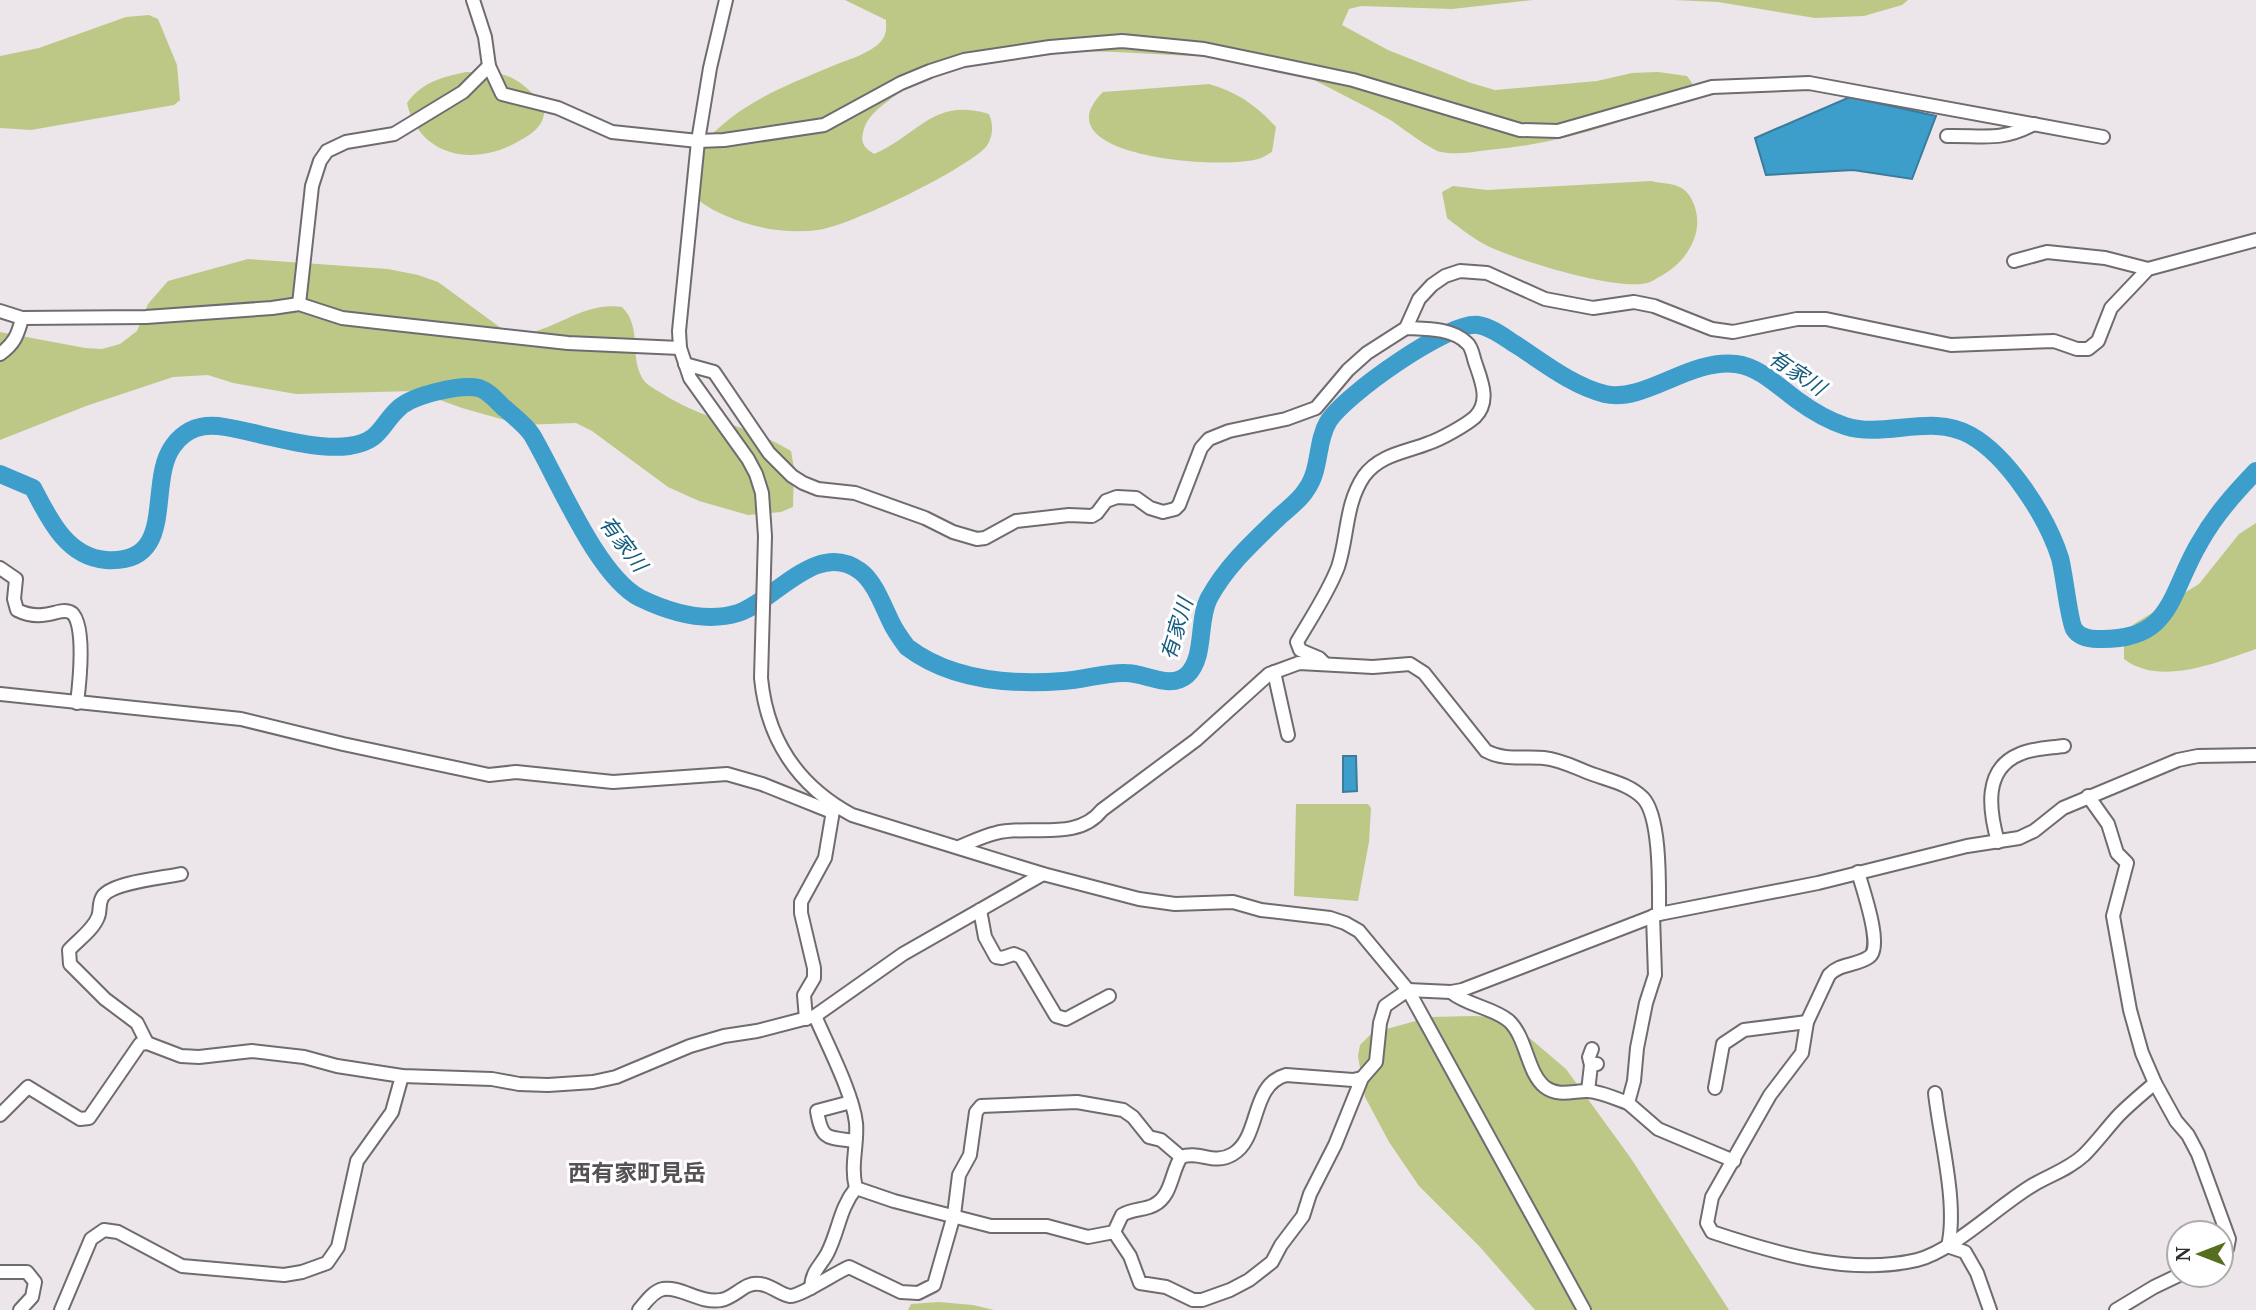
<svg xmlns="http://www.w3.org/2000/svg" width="2256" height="1310" font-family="'Noto Serif','Noto Sans JP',serif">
	<rect width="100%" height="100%" fill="#ece6eb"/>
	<g fill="#bdc887">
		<path d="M 845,0 L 1533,0 L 1452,9 L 1361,6 L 1349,9 L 1342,25 L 1388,50 L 1471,83 L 1495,90 L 1597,81 L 1632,73 L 1658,72 L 1687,76 L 1692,83 L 1691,92 C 1627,123 1559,144 1488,150 C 1473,152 1456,155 1441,152 C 1431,150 1402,128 1392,121 C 1366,106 1339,93 1312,79 C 1300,73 1287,65 1274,61 C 1248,51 1217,57 1190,56 C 1095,51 974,38 892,98 C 880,107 866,117 863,133 C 860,144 866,149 874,154 C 919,135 933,97 989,114 C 994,125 993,139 985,148 C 962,171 850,226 818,230 C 786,234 753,228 724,215 C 711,209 693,200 688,185 C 683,172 692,157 700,147 C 737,104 780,88 830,67 C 846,60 871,54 882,40 C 887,34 886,27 886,20 Z"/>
		<polygon points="1673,0 1908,0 1902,5 1864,16 1815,18 1718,2"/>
		<polygon points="149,15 158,19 177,65 180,100 174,105 31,130 0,128 0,56 39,48 126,17"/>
		<path d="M 466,72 C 496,73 508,70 531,92 C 537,98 545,105 544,114 C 542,128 530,135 519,141 C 476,167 419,158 407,103 C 422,82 442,77 466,72 Z"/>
		<path d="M 1209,84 C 1237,92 1256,105 1276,127 L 1272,152 C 1268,154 1263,158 1258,159 C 1223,170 1037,157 1103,92 Z"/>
		<path d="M 1651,181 C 1659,183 1670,183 1677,186 C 1684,188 1689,194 1692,200 C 1707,230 1688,261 1661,276 C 1657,278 1652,282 1647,283 C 1617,291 1521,261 1492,248 C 1476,241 1461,229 1447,218 L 1442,192 L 1453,186 L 1487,190 Z"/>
		<path d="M 248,259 L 388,269 L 418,275 L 438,282 L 501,328 C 511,332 523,336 533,332 C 565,323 588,302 622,307 C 644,329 627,358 645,382 C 650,387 657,390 663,394 C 703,420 751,426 791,451 L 794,468 L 793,507 L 781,512 L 748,515 L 699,501 L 668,487 L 592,431 L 576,423 L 522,425 L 462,408 L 415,391 L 296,394 L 233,383 L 208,375 L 173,377 L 86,406 L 0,440 L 0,332 L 85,348 L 102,349 L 120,344 L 137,331 L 148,304 L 168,281 Z"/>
		<path d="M 2256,523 L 2256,649 C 2218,662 2160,687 2124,659 L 2124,635 L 2134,624 L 2199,584 L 2239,534 Z"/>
		<polygon points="1296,804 1368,804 1371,808 1369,842 1358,901 1294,896"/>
		<polygon points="1475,1016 1495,1017 1518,1028 1566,1069 1630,1157 1729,1310 1535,1310 1480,1247 1419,1186 1389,1142 1365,1097 1358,1056 1360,1045 1372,1033 1430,1017"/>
		<polygon points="939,1302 973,1305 994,1310 908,1310 911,1304"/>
	</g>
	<g fill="#3d9dcb" stroke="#397c9c" stroke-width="2">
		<polygon points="1850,97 1936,116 1912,179 1853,170 1766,175 1755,138"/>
		<polygon points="1343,756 1356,756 1357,791 1343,792"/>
	</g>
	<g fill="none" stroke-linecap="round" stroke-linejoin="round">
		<path stroke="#3d9dcb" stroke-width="18" d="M 0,474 L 33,488 C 49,519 67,557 106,560 C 179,565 146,483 173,446 C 186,428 203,423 225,427 C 261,433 314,451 349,446 C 382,441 380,425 399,408 C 413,395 460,384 479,388 C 488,391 495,399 502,406 C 512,415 525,424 532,435 C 557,477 597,576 640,598 C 669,612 706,623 738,613 C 775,601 817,539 860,571 C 875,582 883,606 891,622 C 895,631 901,639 907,647 C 950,680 1011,685 1063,681 C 1084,680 1106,672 1126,673 C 1146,673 1170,690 1187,675 C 1206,657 1197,621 1209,598 C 1227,565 1254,541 1280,516 C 1289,508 1300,500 1306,490 C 1321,470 1316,442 1328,422 C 1343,396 1449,321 1478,325 C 1492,327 1505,338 1518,346 C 1544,363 1573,386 1605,394 C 1645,403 1690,358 1736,364 C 1760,367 1779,387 1797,400 C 1812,411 1827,420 1845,426 C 1885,439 1931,413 1970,435 C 2008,456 2047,517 2060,558 C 2064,572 2069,621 2074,629 C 2079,637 2089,639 2098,639 C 2174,641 2169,593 2200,542 C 2215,515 2235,493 2256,471"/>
		<g stroke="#706b70" stroke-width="16">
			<g id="minor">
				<polyline points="473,0 485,37 489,66 502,94 558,108 612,132 698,141 724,140 824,125 901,83 930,71 964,60 1050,47 1122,41 1204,49 1353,80 1520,130 1558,131 1712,87 1809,83 2103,137"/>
				<path d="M 726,0 L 710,68 L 698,141 L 679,331 L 680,348 L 690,378 L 748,459 L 756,474 L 762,493 L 765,536 L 761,678 C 767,739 798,786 852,815 L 1043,874 L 1139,899 L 1175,904 L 1233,902 L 1261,910 L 1330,918 L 1345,923 L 1359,931 L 1408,990 L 1584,1310"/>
				<path d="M 1947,136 C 1982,135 2001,142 2034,124"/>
				<polyline points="2014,261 2047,252 2105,258 2148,269"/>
				<polyline points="299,304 312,186 320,161 327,151 346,142 394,134 463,92 489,66"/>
				<polyline points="0,311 22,318 146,317 272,308 299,304 342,318 377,322 568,343 680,348"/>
				<path d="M 0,354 C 14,344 18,335 22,318"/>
				<polyline points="685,364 714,372 769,453 792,476 803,483 818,489 855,493 925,518 953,532 977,539 985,538 1016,521 1069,515 1092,516 1097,513 1106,501 1117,497 1136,498 1150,508 1163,512 1175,509 1179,505 1201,448 1209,439 1229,431 1286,419 1316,408 1348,370 1367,353 1406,328 1419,299 1432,285 1445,276 1460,271 1487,273 1545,299 1593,308 1634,302 1654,306 1712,329 1733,332 1797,319 1826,319 1951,345 2054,341 2077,349 2088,349 2098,341 2111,308 2148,269 2256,240"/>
				<path d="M 0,568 L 16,579 L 14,599 L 17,610 C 43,623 59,607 70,612 C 87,619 79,687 77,703"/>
				<path d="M 1324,663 L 1319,658 L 1300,650 L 1297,642 C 1311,618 1328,593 1338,567 C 1348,537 1345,504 1364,476 C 1380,454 1407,452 1429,443 C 1441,439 1466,425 1475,417 C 1491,401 1481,380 1475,362 C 1473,356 1472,347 1467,343 C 1452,328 1426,329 1406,328"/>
				<polyline points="1274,672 1288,735"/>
				<polyline points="0,694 241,719 343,744 489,775 516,772 613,782 727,774 762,784 832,812"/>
				<polyline points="2088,796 2108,824 2117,853 2127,863 2113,916 2130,1010 2142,1053 2155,1083 2176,1121 2188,1135 2198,1154 2229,1239 2227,1249 2221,1253"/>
				<path d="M 1998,842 C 1989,810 1983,769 2020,754 C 2033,748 2050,748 2064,746"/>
				<path d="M 959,847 C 971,842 983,836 996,833 C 1030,824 1077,842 1102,810 L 1196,740 L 1269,674 L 1299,663 L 1373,667 L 1410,664 L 1424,673 L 1486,751 C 1505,761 1524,756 1544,758 C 1563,760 1577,769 1595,775 C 1612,781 1630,785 1643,798 C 1661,817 1659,887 1659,914"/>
				<path d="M 1858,872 C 1862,887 1884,948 1869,957 C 1856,966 1840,963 1829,975 L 1807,1022 L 1802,1053 L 1770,1095 L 1712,1197 L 1707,1223 L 1712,1232 C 1775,1253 1849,1276 1917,1260 C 1953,1251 1999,1205 2033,1185 C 2050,1175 2069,1169 2084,1155 C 2096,1143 2107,1128 2119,1115 C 2130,1104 2143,1093 2155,1083"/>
				<polyline points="980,910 985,937 996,957 1002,958 1014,954 1021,957 1056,1016 1066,1019 1109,996"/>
				<polyline points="1653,916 1655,975 1646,1003 1637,1048 1634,1081 1628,1103 1658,1129 1734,1161"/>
				<path d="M 1451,992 C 1468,1006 1492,1007 1509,1021 C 1527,1038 1527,1073 1545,1087 C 1558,1097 1573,1091 1587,1091 C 1600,1091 1616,1099 1628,1103"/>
				<path d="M 815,1016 C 827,1044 853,1094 856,1123 C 858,1144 850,1166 856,1188 L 894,1201 L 991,1226 L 1047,1226 L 1088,1237 L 1114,1232 L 1122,1215 C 1132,1209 1145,1210 1154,1205 C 1172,1196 1171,1172 1181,1157 C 1200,1150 1213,1166 1233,1154 C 1261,1137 1250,1085 1286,1075 L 1353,1080 L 1362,1078"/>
				<polyline points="806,1019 804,995 814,978 814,968 801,913 801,902 825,858 834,805"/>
				<path d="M 147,1043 L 137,1023 L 105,999 L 70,964 L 69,950 C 78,940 93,930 98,917 C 101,910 98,903 103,896 C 114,882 163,878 181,874"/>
				<polyline points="1591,1065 1589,1057 1592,1049"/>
				<polyline points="1715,1088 1723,1044 1744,1030 1807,1022"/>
				<polyline points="1588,1091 1591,1065 1597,1064"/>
				<path d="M 1935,1093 C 1940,1138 1958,1204 1948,1246"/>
				<path d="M 851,1102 L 817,1111 C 822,1141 827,1137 855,1141"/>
				<polyline points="0,1115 28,1087 80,1119 89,1118 140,1044 147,1043 181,1056 199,1057 252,1051 304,1057 337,1066 402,1076 492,1079 519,1084 548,1085 593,1082 616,1077 690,1046 724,1036 757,1031 815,1016 903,954 1043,874"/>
				<polyline points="1114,1232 1130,1256 1140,1283 1166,1287 1193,1300 1202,1300 1230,1290 1249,1280 1272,1262 1281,1245 1303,1216 1310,1194 1335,1145 1362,1078 1376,1062 1380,1023 1385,1006 1408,990 1451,992 1462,990 1659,914 1818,883 1967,846 2019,838 2034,831 2063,808 2178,760 2198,756 2256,755"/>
				<polyline points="1947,1246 1965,1252 1977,1273 1990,1310"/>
				<polyline points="0,1272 27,1272 35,1282 32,1297 20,1310"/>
				<path d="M 811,1288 C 812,1271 819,1268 827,1254 C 839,1231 839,1209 856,1188"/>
				<polyline points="61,1310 91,1239 104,1230 118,1232 182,1266 284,1275 302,1272 327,1263 338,1247 357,1161 392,1112 402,1076"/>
				<path d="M 639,1310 C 645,1303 653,1291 663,1289 C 681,1286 700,1304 721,1300 C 735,1298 745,1281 760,1284 C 771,1285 781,1295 790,1296 C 801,1296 835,1273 849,1267 L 901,1292 L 918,1293 L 934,1285 L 954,1215 L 959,1175 L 970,1155 L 976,1112 L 981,1106 L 1077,1102 L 1123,1110 L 1133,1117 L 1149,1137 L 1161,1140 L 1181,1157"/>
				<polyline points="2116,1310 2154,1287 2179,1275"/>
			</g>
		</g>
		<use href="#minor" stroke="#fff" stroke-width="12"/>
	</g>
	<g text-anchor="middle" stroke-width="6" stroke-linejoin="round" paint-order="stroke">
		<g font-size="21" font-style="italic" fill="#135c7c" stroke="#fff">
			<text transform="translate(1797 373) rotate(34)" y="7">有家川</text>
			<text transform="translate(623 544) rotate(53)" y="7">有家川</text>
			<text transform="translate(1177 629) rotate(-73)" y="7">有家川</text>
		</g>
		<g font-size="23" font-weight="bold" fill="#565155" stroke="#fff">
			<text x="637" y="1181">西有家町見岳</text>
		</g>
	</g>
	<g transform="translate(2200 1254) rotate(270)"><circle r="33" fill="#ffffff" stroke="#adabac" stroke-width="2"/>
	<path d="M0-5L12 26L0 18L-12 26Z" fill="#586e1f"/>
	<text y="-10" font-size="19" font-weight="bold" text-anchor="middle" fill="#312e30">N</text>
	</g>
</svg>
